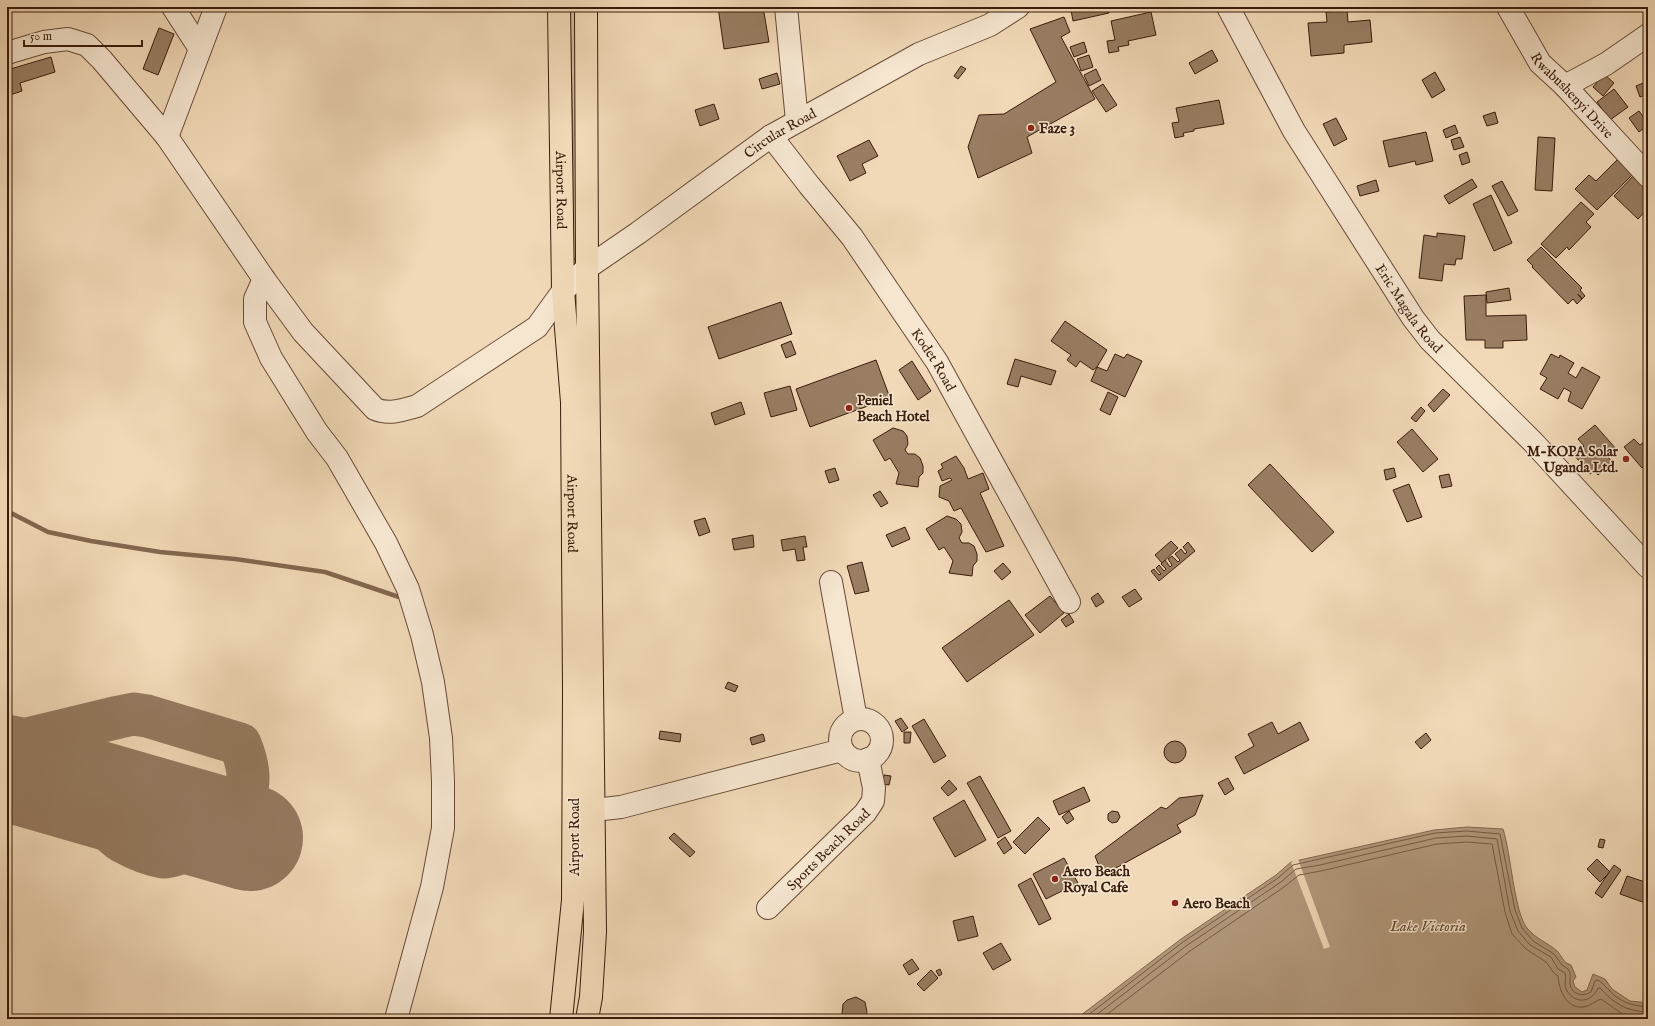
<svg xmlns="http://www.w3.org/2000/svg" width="1655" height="1026" font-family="'IM FELL English',serif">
	<rect width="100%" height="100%" fill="#f1d9b7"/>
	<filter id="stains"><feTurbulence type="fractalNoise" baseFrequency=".005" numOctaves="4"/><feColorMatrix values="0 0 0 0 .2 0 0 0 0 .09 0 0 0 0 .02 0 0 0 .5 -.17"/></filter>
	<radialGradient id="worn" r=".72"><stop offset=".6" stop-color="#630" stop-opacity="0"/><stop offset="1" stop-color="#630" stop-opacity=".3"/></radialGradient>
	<polygon fill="#d2b99a" stroke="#866a52" points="570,7 580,7 579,267 573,257 573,135"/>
	<path fill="#b2997d" stroke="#82674f" d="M 1467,827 L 1503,829 C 1511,853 1514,912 1527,928 C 1537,940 1547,942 1557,951 C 1563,957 1562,962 1571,965 L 1576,977 L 1573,981 L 1575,987 L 1582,992 L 1587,990 L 1593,974 L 1605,979 L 1612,989 L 1630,1001 L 1648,1003 L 1648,1019 L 1076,1019 L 1181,939 L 1276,875 L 1291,862 L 1434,830 Z"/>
	<polygon fill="#f1d9b7" points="1298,859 1330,947 1324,949 1291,862"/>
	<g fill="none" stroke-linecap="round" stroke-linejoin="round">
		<g stroke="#765a44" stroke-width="1">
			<path d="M 1083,1019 L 1183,942 L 1278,878 L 1293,865 L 1435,833 L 1467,831 L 1500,834 L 1515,910 L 1522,928 L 1533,941 L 1554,954 L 1562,965 L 1568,969 C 1571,974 1570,976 1570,981 C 1569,993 1581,998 1591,992 L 1595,981 L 1597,980 C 1603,982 1604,986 1609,990 C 1619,1002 1633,1006 1648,1007"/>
			<path d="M 1091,1019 L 1186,946 L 1281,882 L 1296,869 L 1320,865 L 1436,838 L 1467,836 L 1497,839 L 1510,911 L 1518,931 L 1530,945 L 1551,957 L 1558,969 L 1565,973 C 1567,979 1563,985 1567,991 C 1576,1005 1592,1002 1598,988 L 1600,988 C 1615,1004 1625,1011 1648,1012"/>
			<path d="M 1101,1019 L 1190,951 L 1284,887 L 1299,875 L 1321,871 L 1437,844 L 1467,842 L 1492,844 L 1505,912 L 1512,934 L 1526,949 L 1546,962 L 1554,973 L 1558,976 C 1559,990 1566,1009 1584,1007 C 1590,1006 1595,1001 1601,999 L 1624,1015 L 1648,1018"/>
		</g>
		<polyline stroke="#82674f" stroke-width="4.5" points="7,511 48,532 91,541 160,552 235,559 325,572 399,597"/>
		<path stroke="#957a61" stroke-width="43" d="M 7,744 L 119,717 L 134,714 L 147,716 L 240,744 C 244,754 248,766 248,777 C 248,816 218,845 181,853 C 176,854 169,857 163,857 C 150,855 134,848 123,842 C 111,835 105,823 98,812 C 93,804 87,797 82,789"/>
		<polyline stroke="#957a61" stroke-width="106" points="7,768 250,838"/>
	</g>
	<g fill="#997e64" stroke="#391c0b">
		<polygon points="718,7 763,7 769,42 724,49"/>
		<polygon points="1086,7 1108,7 1109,13 1073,21 1071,10"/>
		<polygon points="1347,10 1348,22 1370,20 1372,42 1344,45 1344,53 1311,56 1308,23 1327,22 1326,12"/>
		<polygon points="1151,12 1156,35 1128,41 1129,45 1118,47 1119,51 1109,53 1107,41 1115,40 1111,21"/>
		<polygon points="1064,17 1070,32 1061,37 1095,99 1027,137 1032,153 978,178 968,147 979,115 1004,114 1056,82 1030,29"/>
		<polygon points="159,28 174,34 158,75 143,69"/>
		<polygon points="1084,42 1087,52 1074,57 1070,47"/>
		<polygon points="1212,50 1218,61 1195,74 1189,63"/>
		<polygon points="1089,55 1093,67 1081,71 1077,59"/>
		<polygon points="51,57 55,72 20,83 22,91 7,96 7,70"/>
		<polygon points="961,66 966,69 958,79 954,76"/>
		<polygon points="1096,69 1101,80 1089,86 1084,75"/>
		<polygon points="1435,72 1445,90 1432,98 1422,80"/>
		<polygon points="777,73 780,84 762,89 759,79"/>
		<polygon points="1604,74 1614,83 1603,96 1593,87"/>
		<polygon points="1648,81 1648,90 1647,91 1648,94 1640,97 1636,86"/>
		<polygon points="1103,84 1117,105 1106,112 1092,91"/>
		<polygon points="1614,89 1628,107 1610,120 1597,102"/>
		<polygon points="1648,97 1648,105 1646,105 1644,98"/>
		<polygon points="1219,100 1224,124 1194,129 1194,131 1183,133 1184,136 1175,138 1172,123 1179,122 1176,108"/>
		<polygon points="714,104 719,119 700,126 695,110"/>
		<polygon points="1639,111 1648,123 1648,125 1639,132 1629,118"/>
		<polygon points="1495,112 1498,123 1487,126 1483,116"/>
		<polygon points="1336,118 1347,139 1334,146 1323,124"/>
		<polygon points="1455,125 1458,133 1446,138 1443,130"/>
		<polygon points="1426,132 1433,161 1416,165 1415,161 1389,167 1383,141"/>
		<polygon points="1460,137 1464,147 1454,150 1451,140"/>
		<polygon points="1538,137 1555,138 1552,191 1535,190"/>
		<polygon points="869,140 878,156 862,164 866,173 850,181 837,156"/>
		<polygon points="1467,152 1470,162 1462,165 1459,155"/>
		<polygon points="1618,159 1633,174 1597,210 1575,189 1589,175 1596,181"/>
		<polygon points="1634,175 1648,188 1648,208 1638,219 1614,196"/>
		<polygon points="1472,179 1477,187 1449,204 1444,196"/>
		<polygon points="1376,180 1379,191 1360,196 1357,186"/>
		<polygon points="1502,181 1518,211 1508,216 1492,186"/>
		<polygon points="1491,195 1512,243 1494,251 1473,204"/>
		<polygon points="1581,202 1594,214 1586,222 1591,227 1569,250 1567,247 1556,258 1541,244"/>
		<polygon points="1437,233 1465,236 1462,259 1456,259 1455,265 1444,264 1442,281 1419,278 1424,235 1437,237"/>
		<polygon points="1541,247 1582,288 1580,290 1585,296 1582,299 1578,294 1582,299 1577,304 1573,299 1568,304 1532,267 1533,266 1527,260"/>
		<polygon points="1509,288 1511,300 1487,303 1486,292"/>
		<polygon points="1486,295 1486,316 1526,315 1527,340 1503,341 1503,348 1485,348 1485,340 1466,340 1464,296"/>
		<polygon points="781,302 792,334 719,359 708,327"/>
		<polygon points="1065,321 1107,350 1097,367 1093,370 1080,361 1076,367 1067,360 1071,355 1051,341"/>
		<polygon points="791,341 796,354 786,358 781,345"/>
		<polygon points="1115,354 1124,358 1127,354 1142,361 1125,397 1091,381 1097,367 1107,371"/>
		<polygon points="1551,354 1559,358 1560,355 1574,363 1568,373 1576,378 1582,367 1600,377 1582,409 1568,401 1571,392 1564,388 1558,399 1540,389 1547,378 1540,374"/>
		<polygon points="1015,359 1056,371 1051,385 1021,376 1018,387 1007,384"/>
		<polygon points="876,360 890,398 810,427 796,389"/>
		<polygon points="912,361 931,391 918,400 899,370"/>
		<polygon points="790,386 797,410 771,417 764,393"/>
		<polygon points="1443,389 1450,395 1434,412 1428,405"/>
		<polygon points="1108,392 1118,397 1110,415 1100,410"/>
		<polygon points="741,402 745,414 715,425 711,413"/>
		<polygon points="1421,407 1425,411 1416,422 1411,418"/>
		<polygon points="1595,425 1617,450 1608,457 1613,463 1598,475 1594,471 1590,474 1574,455 1584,446 1578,439"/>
		<polygon points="893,428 903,431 907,436 908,444 905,450 908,454 915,454 920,458 923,466 923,473 919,477 918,487 896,484 899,473 890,458 885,461 873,440"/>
		<polygon points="1412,429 1438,459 1423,472 1397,442"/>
		<polygon points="1634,439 1640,445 1645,441 1648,444 1648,463 1642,468 1624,447"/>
		<polygon points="956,456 964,468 968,479 983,473 989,489 980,493 1004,546 986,552 961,508 954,511 949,501 939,497 940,486 952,480 950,478 942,481 938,471 943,468 941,464"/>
		<polygon points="1270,464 1334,532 1312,552 1248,485"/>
		<polygon points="835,468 839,480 829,483 825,471"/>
		<polygon points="1394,468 1396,477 1386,480 1384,470"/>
		<polygon points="1449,474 1452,486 1442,488 1439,476"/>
		<polygon points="1409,484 1422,517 1407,522 1393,490"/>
		<polygon points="880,491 888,503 881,507 873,495"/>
		<polygon points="947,516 956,519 961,524 962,532 959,538 962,543 969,543 974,546 977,554 977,561 973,566 972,576 949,573 953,561 944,547 939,550 926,529"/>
		<polygon points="705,518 710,532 699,536 694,521"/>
		<polygon points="905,527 910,539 892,547 886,535"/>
		<polygon points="753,535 754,547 734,550 732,539"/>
		<polygon points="805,536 807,547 803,547 805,560 797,561 795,549 783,551 781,540"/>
		<polygon points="1171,541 1178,548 1162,563 1155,555"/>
		<polygon points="1188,542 1195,551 1159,581 1151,571 1154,569 1159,575 1161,574 1156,568 1159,565 1164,571 1166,569 1161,564 1165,560 1170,567 1172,565 1168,559 1172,556 1178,562 1180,560 1175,554 1181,549 1185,554 1187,552 1183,547"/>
		<polygon points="862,562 869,591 855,594 847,566"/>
		<polygon points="1003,563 1011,572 1002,580 994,571"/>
		<polygon points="1135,589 1142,599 1129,607 1122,597"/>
		<polygon points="1098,593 1104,602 1096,607 1091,598"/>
		<polygon points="1050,596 1064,613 1040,633 1025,615"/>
		<polygon points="1009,600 1034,635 967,682 942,648"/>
		<polygon points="1069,614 1074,622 1066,627 1061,620"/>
		<polygon points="728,682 738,686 735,692 725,688"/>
		<polygon points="901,718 908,728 902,732 895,721"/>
		<polygon points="924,719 946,756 934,763 912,726"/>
		<polygon points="1272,722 1278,734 1300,722 1309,740 1244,774 1235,757 1254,746 1248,734"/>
		<polygon points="660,731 681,734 680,742 659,739"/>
		<polygon points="904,732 911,732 910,743 904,743"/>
		<polygon points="1426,733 1431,740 1421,749 1415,742"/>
		<polygon points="763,734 765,741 752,745 750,738"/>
		<circle cx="1175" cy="752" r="11"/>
		<polygon points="884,775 891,776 889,785 882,784"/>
		<polygon points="980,776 1011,831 998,838 967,783"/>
		<polygon points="1228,778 1234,789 1225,795 1218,783"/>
		<polygon points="949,780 957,789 948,796 941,788"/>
		<polygon points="1084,787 1090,801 1059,815 1053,801"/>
		<polygon points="1203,795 1195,815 1177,825 1181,832 1105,874 1099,866 1095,856 1161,807 1166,809 1179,798"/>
		<polygon points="964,800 986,840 955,857 933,818"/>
		<polygon points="1069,811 1074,819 1067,824 1062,817"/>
		<polygon points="1112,811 1118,812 1120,817 1117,822 1112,823 1108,820 1108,814"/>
		<polygon points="1038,817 1050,829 1025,854 1013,842"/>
		<polygon points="674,833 695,852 690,857 669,838"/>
		<polygon points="1005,837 1012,848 1004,854 997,843"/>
		<polygon points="1600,839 1605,840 1603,848 1598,847"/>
		<polygon points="1064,858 1078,883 1046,899 1033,874"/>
		<polygon points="1597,859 1610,872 1600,882 1587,869"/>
		<polygon points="1614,865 1621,870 1602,898 1595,893"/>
		<polygon points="1627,876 1648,883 1648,904 1620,894"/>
		<polygon points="1031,878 1051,919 1039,925 1018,885"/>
		<polygon points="973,916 978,936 958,941 953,921"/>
		<polygon points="1001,943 1011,960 993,970 983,953"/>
		<polygon points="912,959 919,969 909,975 903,965"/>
		<polygon points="940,969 942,974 939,976 936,971"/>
		<polygon points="931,970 938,978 924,991 917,984"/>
		<polygon points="856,997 865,1002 867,1012 866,1016 863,1019 845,1019 842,1014 843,1004 847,1000"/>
	</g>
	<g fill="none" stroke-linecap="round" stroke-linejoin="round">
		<g stroke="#674b36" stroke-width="24">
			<g id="minor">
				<polyline points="173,7 200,49"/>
				<polyline points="786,7 797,121"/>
				<path id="s1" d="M 1228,7 L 1294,131 L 1413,318 L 1430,340 L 1533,442 L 1648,567"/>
				<path id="s2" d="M 1508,7 L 1540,63 L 1565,86 L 1648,176"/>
				<path id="s3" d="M 7,53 L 44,42 L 68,39 L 87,45 L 102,60 L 167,137 L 264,279 L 303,332 L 375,409 C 389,415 403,410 417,406 L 537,327 L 563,291 L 587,268 L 638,233 L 771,136 L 919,54 L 990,25 L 1018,7"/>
				<polyline points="1565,86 1606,64 1648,35"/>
				<path id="s4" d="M 771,136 L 809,185 L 852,237 L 937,362 L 1069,602"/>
				<polyline points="167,137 216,7"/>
				<polyline points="264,279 255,299 255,322 271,358 317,432 337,458 386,543 408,589 422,635 433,682 441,738 443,781 443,828 432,887 396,1019"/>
				<polyline points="831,582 856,719"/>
				<circle cx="861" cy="740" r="21"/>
				<polyline points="594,810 621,807 842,750"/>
				<path id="s5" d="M 768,908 L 865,813 L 873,801 L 874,788 L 868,759"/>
			</g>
		</g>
		<g stroke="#391c0b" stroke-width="24">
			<g id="highway">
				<path id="s6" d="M 559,7 L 563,291 L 572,402 L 574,690 L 573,900 L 561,1019"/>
				<polyline points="586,7 587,268 595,932 591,997 587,1019"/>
			</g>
		</g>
		<use href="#minor" stroke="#f6e6d0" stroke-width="22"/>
		<use href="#highway" stroke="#f1d9b7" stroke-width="22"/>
	</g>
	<g fill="#8f2418" stroke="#f6e6d0" stroke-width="1.5">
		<circle cx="1031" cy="128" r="4"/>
		<circle cx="849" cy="408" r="4"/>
		<circle cx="1626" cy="459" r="4"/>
		<circle cx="1055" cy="879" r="4"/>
		<circle cx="1175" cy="903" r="4"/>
	</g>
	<g text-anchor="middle" stroke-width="3" stroke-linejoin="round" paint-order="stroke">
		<g font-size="14" fill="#391c0b" stroke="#f6e6d0">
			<text dy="5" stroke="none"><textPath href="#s2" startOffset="110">Rwabushenyi Drive</textPath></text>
			<text dy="5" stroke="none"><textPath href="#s3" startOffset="1048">Circular Road</textPath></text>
			<text dy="5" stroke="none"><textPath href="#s6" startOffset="183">Airport Road</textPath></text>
			<text dy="5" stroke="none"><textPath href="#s1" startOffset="352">Eric Magala Road</textPath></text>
			<text dy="5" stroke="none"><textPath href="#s4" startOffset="277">Kodet Road</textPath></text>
			<text dy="5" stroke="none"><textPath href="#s6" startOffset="507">Airport Road</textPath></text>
			<text transform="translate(574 837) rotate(-90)" y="5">Airport Road</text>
			<text dy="5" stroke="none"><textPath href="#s5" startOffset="84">Sports Beach Road</textPath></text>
		</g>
		<g font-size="14" font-weight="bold" fill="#391c0b" stroke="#f6e6d0" text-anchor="start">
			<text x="1039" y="133">Faze 3</text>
			<text x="857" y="405">Peniel<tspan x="857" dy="16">Beach Hotel</tspan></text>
			<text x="1618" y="456" text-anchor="end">M-KOPA Solar<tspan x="1618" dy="16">Uganda Ltd.</tspan></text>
			<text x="1063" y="876">Aero Beach<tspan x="1063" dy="16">Royal Cafe</tspan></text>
			<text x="1183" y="908">Aero Beach</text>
		</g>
		<g font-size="15" font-style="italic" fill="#634833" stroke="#f6e6d0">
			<text x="1428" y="931">Lake Victoria</text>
		</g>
	</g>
	<rect width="1655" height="1026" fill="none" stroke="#f1d9b7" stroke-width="24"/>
	<rect x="8" y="8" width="1639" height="1010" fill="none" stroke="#391c0b" stroke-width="2"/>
	<rect x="12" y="12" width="1631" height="1002" fill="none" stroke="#391c0b"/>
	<path d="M24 40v6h118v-6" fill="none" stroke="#391c0b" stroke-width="2"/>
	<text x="30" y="40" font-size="12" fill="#391c0b" stroke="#f6e6d0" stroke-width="3" paint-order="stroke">50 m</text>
	<rect width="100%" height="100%" filter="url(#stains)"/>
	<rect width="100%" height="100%" fill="url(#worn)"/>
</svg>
